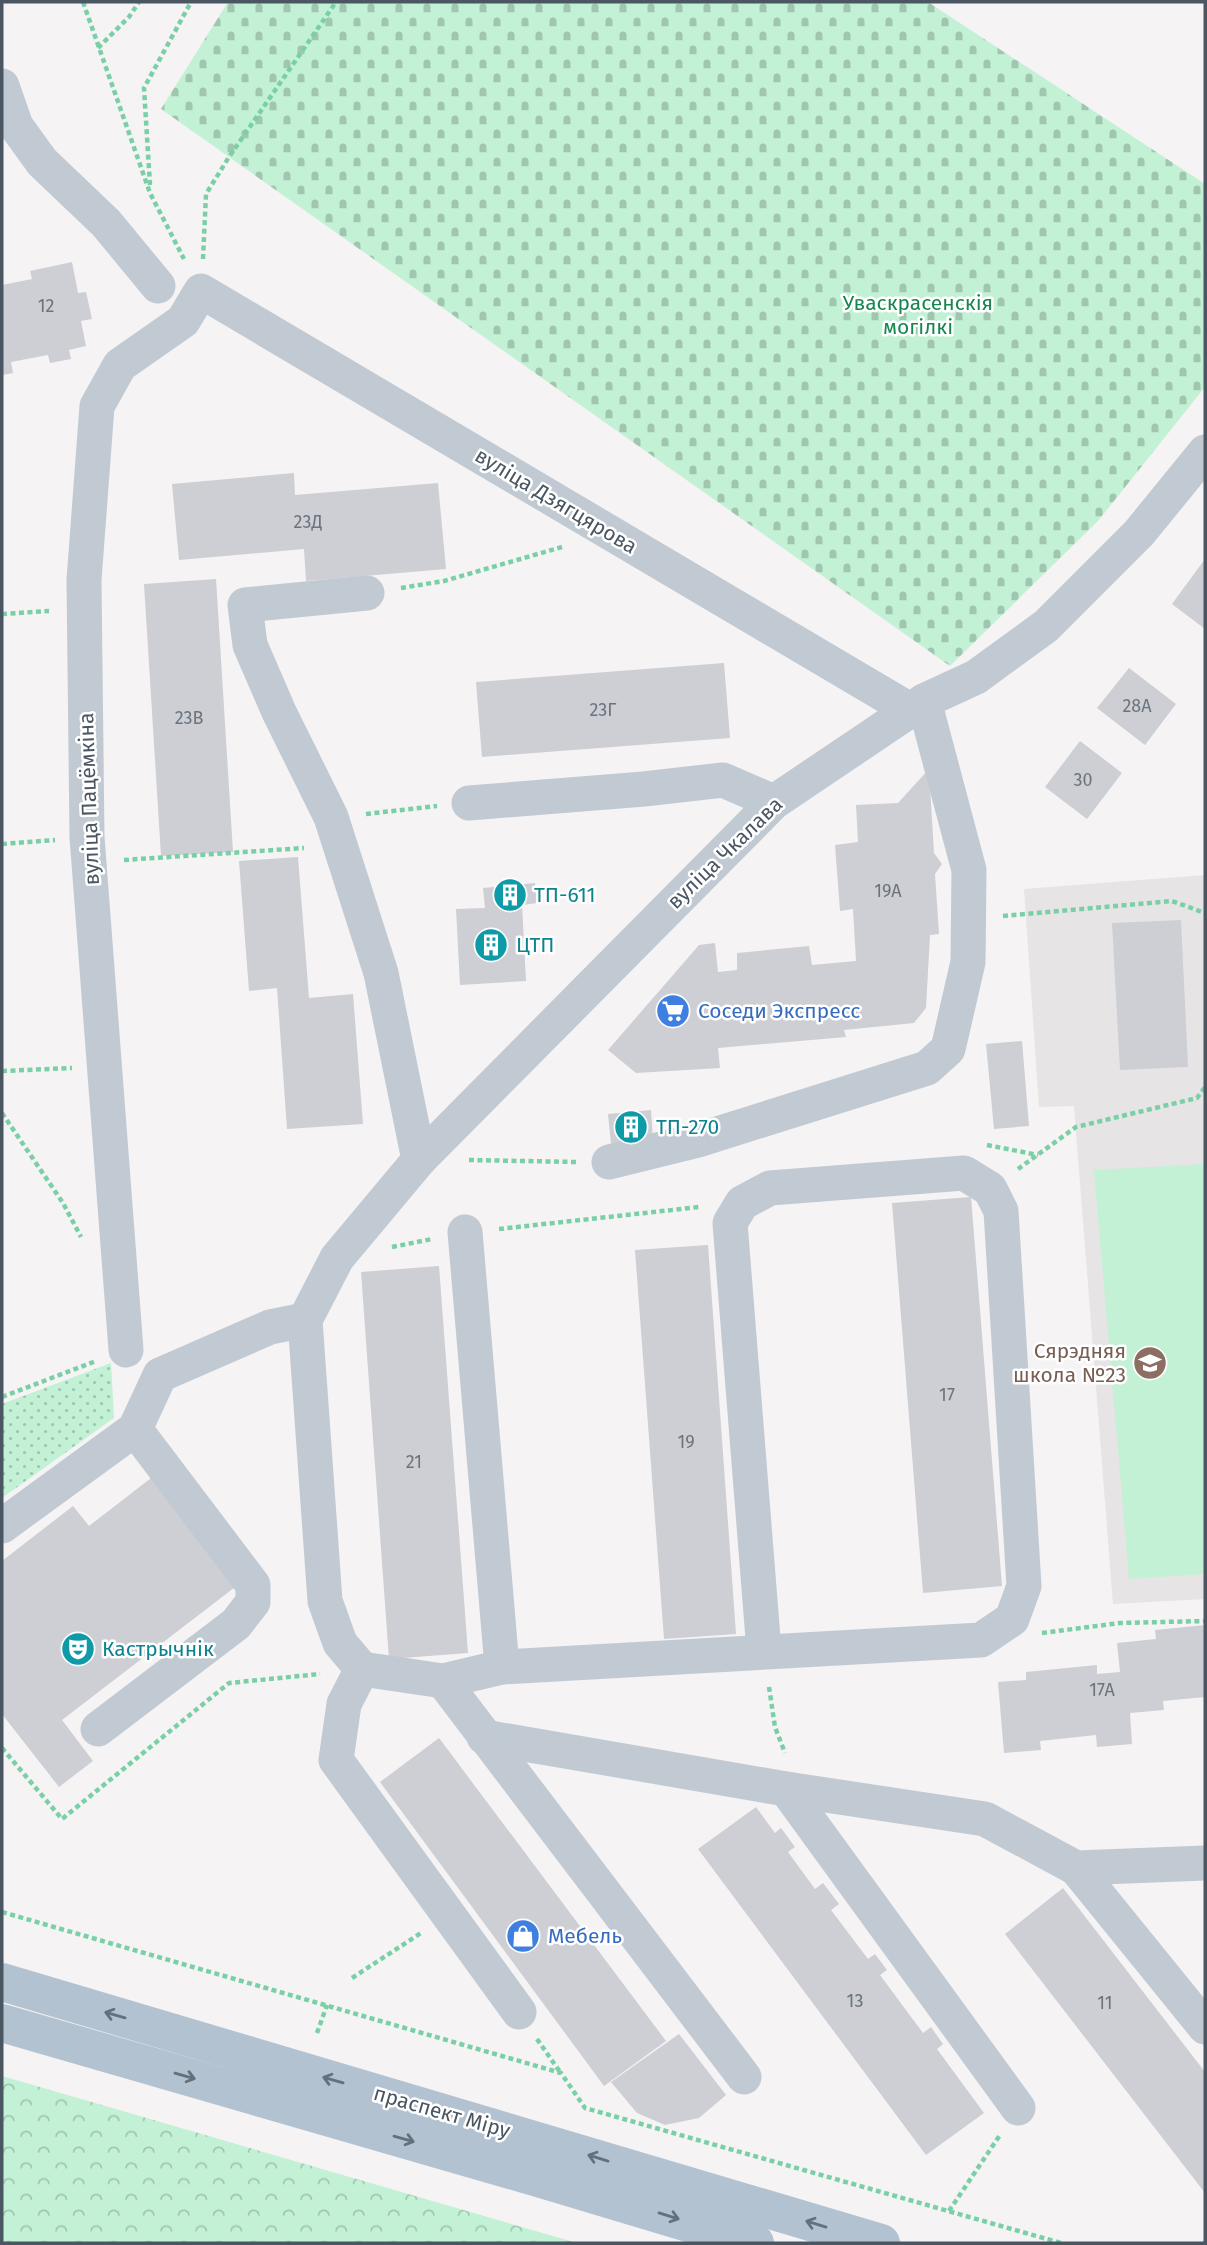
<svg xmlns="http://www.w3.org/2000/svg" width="1207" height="2245" font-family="'Fira Sans',sans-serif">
	<defs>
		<pattern id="grass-dots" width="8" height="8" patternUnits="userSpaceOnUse" patternTransform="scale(1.75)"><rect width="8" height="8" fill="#c3f1d5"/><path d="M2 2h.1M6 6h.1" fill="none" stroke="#a0c6b0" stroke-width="1.8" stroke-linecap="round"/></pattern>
		<pattern id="cemetery-stones" width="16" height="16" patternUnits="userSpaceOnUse" patternTransform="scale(1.75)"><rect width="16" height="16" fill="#c3f1d5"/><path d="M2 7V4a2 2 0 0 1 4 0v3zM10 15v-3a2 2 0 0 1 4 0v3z" fill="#a0c6b0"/></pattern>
		<pattern id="park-crowns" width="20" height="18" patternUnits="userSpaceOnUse" patternTransform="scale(1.75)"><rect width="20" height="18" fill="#c3f1d5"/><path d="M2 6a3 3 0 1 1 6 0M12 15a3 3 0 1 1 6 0" fill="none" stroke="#a0c6b0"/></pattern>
	</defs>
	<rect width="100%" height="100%" fill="#f5f3f3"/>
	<polygon fill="#e6e4e5" points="1205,875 1205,1599 1113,1604 1074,1106 1039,1107 1024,889"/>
	<polygon fill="url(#grass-dots)" points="111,1363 114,1418 2,1498 2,1404"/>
	<polygon fill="url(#cemetery-stones)" points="228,2 928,2 1205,184 1205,387 1098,521 950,666 161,109"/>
	<polygon fill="url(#park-crowns)" points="2,2076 577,2243 2,2243"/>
	<polygon fill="#c3f1d5" points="1205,1164 1205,1574 1129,1579 1094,1170"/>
	<g fill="#cdcfd5">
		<polygon points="72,262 78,293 86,292 92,319 81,321 86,346 69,350 71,359 50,363 48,355 11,362 13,373 2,375 2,285 32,279 30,271"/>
		<polygon points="294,473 295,495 438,483 446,569 306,581 304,549 179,560 172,484"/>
		<polygon points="1205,559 1205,629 1172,604"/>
		<polygon points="216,579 233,852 161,856 144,584"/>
		<polygon points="724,663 730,738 482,757 476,682"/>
		<polygon points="1129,668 1176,704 1145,745 1097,708"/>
		<polygon points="1080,741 1122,773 1087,819 1045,787"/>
		<polygon points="929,769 934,853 942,864 935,874 939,934 930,935 926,1008 914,1023 844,1030 846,1037 718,1048 720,1068 636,1073 608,1050 699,945 715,943 718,972 737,970 737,953 809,946 812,965 856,961 853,909 840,911 835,845 858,842 856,805 898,803"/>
		<polygon points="298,857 309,998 353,994 363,1124 287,1129 277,988 249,991 239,861"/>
		<polygon points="535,883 537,903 522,905 526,981 460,985 456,909 485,908 483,888"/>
		<polygon points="1181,920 1188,1067 1120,1070 1112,923"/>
		<polygon points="1022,1041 1029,1126 994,1129 986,1044"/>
		<polygon points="651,1110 653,1140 611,1144 608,1114"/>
		<polygon points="971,1197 1002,1586 923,1593 892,1203"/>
		<polygon points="708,1245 736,1634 664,1639 635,1250"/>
		<polygon points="439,1266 468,1653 389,1659 361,1272"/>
		<polygon points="155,1475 239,1584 62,1720 93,1761 59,1787 2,1714 2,1561 73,1506 89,1526"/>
		<polygon points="1205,1625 1205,1697 1163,1701 1164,1710 1130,1713 1132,1744 1097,1747 1096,1735 1040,1741 1041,1750 1004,1753 998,1682 1026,1680 1026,1672 1097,1665 1097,1674 1120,1672 1117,1643 1156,1639 1155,1630"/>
		<polygon points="439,1738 666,2041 604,2086 380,1782"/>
		<polygon points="756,1807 775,1833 781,1828 795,1847 788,1852 815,1889 823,1883 839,1904 831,1910 868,1959 875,1954 887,1970 880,1975 923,2033 931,2027 943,2044 937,2049 984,2113 926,2155 698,1849"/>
		<polygon points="1063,1888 1205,2072 1205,2193 1005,1934"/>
		<polygon points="679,2034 726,2095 699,2118 665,2125 637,2113 611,2082"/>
	</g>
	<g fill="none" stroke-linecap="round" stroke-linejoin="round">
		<g stroke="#7ad0a6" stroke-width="4.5" stroke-dasharray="5 3.5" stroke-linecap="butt">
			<polyline points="83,2 150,193 184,259"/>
			<polyline points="98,48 129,17 139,2"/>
			<polyline points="150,185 144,88 191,2"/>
			<polyline points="203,259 206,194 229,157 336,2"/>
			<polyline points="401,588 444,581 562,547"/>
			<polyline points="2,614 49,611"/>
			<polyline points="366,814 437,806"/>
			<polyline points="2,844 55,840"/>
			<polyline points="124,860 304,848"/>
			<polyline points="1003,916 1172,901 1205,913"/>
			<polyline points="2,1071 72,1068"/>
			<polyline points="2,1113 63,1203 81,1237"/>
			<polyline points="987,1145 1038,1155"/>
			<polyline points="469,1160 576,1162"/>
			<polyline points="1018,1169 1076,1127 1197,1098 1205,1087"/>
			<polyline points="499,1229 699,1207"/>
			<polyline points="392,1247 432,1239"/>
			<polyline points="2,1397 96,1361"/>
			<polyline points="1042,1633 1120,1623 1205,1621"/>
			<polyline points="769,1687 775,1727 785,1753"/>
			<polyline points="2,1748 62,1819 229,1683 320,1674"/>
			<polyline points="2,1912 561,2073 585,2108 1061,2243"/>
			<polyline points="352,1978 421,1933"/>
			<polyline points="317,2033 327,2005"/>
			<polyline points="537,2039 560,2072"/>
			<polyline points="949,2211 1000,2135"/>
		</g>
		<g stroke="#c1cad2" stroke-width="35">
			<polyline points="2,86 16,126 42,162 106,223 158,286"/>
			<polyline points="367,593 245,605 250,645 279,712 331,817 381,973 419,1160"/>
			<polyline points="469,803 644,789 723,780 774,802"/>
			<polyline points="609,1162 698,1140 927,1068 948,1049 968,962 969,870 924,701"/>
			<polyline points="465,1232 502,1667"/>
			<polyline points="126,1350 87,837 84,580 97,406 120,365 183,321 201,291 910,710"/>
			<polyline points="135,1429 160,1375 270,1327 305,1320"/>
			<polyline points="2,1526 135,1429 253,1585 253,1602 236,1624 98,1729"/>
			<polyline points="362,1669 344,1704 336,1760 519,2012"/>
			<polyline points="443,1681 502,1667 981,1640 1012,1619 1024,1586 1001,1211 990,1189 964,1173 770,1188 742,1203 730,1223 764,1651"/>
			<polyline points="484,1737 786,1789 985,1819 1076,1868 1205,1863"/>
			<polyline points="786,1789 1018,2108"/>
			<polyline points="1076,1868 1205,2027"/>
			<polyline points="744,2077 443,1681 362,1669 340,1643 325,1601 305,1320 337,1258 419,1160 774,802 924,701 976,677 1046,626 1139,533 1205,452"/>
		</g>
		<g stroke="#b3c2d1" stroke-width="38">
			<polyline points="2,1982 881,2243"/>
			<polyline points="2,2023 538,2178 755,2243"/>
		</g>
	</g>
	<defs><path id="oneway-shaft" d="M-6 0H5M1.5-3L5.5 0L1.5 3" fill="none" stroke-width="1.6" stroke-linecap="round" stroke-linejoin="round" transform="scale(1.75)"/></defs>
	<g stroke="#64717d">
		<use href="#oneway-shaft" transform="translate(115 2015) rotate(-164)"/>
		<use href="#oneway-shaft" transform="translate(185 2076) rotate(16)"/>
		<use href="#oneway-shaft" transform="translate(333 2080) rotate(-164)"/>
		<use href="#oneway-shaft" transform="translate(404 2139) rotate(16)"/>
		<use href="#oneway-shaft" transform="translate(598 2158) rotate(-163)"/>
		<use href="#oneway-shaft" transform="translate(669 2216) rotate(17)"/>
		<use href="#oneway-shaft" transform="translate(816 2224) rotate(-163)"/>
	</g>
	<defs>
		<g id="building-disc" transform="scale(1.75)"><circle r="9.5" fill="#0f9aa8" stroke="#fff"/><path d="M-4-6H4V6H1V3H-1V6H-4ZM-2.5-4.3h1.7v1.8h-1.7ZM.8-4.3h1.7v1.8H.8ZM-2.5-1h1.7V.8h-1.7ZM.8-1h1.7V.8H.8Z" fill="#fff"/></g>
		<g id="supermarket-disc" transform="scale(1.75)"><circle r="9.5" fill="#3f7fe0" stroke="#fff"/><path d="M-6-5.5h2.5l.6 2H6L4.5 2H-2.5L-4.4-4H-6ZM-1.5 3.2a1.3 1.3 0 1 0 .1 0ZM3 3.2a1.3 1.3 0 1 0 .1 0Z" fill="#fff"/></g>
		<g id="school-disc" transform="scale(1.75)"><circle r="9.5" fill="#8d6e63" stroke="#fff"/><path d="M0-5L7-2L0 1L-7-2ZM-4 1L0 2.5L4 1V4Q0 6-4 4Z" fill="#fff"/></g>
		<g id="theatre-disc" transform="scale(1.75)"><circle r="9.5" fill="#0f9aa8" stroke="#fff"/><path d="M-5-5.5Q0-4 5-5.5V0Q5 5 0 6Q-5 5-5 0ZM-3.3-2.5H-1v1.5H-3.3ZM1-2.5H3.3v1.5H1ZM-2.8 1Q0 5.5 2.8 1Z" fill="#fff"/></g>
		<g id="shop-disc" transform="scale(1.75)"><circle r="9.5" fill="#3f7fe0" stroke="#fff"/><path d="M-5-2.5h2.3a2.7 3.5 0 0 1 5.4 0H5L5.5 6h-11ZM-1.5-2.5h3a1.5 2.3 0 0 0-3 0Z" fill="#fff"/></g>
	</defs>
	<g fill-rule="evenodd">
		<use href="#building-disc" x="510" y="895"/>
		<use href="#building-disc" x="491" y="945"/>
		<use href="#supermarket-disc" x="673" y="1011"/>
		<use href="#building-disc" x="631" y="1127"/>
		<use href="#school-disc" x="1150" y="1363"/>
		<use href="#theatre-disc" x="78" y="1649"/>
		<use href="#shop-disc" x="523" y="1936"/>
	</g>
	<g text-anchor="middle" stroke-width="5" stroke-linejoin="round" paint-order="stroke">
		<g font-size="18" fill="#6b747e">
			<text x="46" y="312">12</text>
			<text x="308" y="528">23Д</text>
			<text x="1137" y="712">28А</text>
			<text x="603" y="716">23Г</text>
			<text x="189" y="724">23В</text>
			<text x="1083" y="786">30</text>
			<text x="888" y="897">19А</text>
			<text x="947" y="1401">17</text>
			<text x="686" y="1448">19</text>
			<text x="414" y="1468">21</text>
			<text x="1102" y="1696">17А</text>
			<text x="855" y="2007">13</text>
			<text x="1105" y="2009">11</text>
		</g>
		<g font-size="21" fill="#17864f" stroke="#fff">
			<text x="918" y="310">Уваскрасенскія<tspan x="918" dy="24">могілкі</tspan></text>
		</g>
		<g font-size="21" fill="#4a5661" stroke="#fff">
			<text transform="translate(556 501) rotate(31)" y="7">вуліца Дзягцярова</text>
			<text transform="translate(89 799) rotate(-92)" y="7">вуліца Пацёмкіна</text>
			<text transform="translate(725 853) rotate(-44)" y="7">вуліца Чкалава</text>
			<text transform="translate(442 2112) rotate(16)" y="7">праспект Міру</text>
		</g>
		<g font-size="21" fill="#0d838f" stroke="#fff" text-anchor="start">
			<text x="534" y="902">ТП-611</text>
			<text x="516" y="952">ЦТП</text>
			<text x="656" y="1134">ТП-270</text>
			<text x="102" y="1656">Кастрычнік</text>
		</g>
		<g font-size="21" fill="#366cbe" stroke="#fff" text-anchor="start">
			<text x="698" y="1018">Соседи Экспресс</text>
			<text x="548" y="1943">Мебель</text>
		</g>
		<g font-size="21" fill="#785e54" stroke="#fff" text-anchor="end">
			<text x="1126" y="1358">Сярэдняя<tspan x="1126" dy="24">школа №23</tspan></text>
		</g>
	</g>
	<rect width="1207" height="2245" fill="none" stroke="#4a5661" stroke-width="7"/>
</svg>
